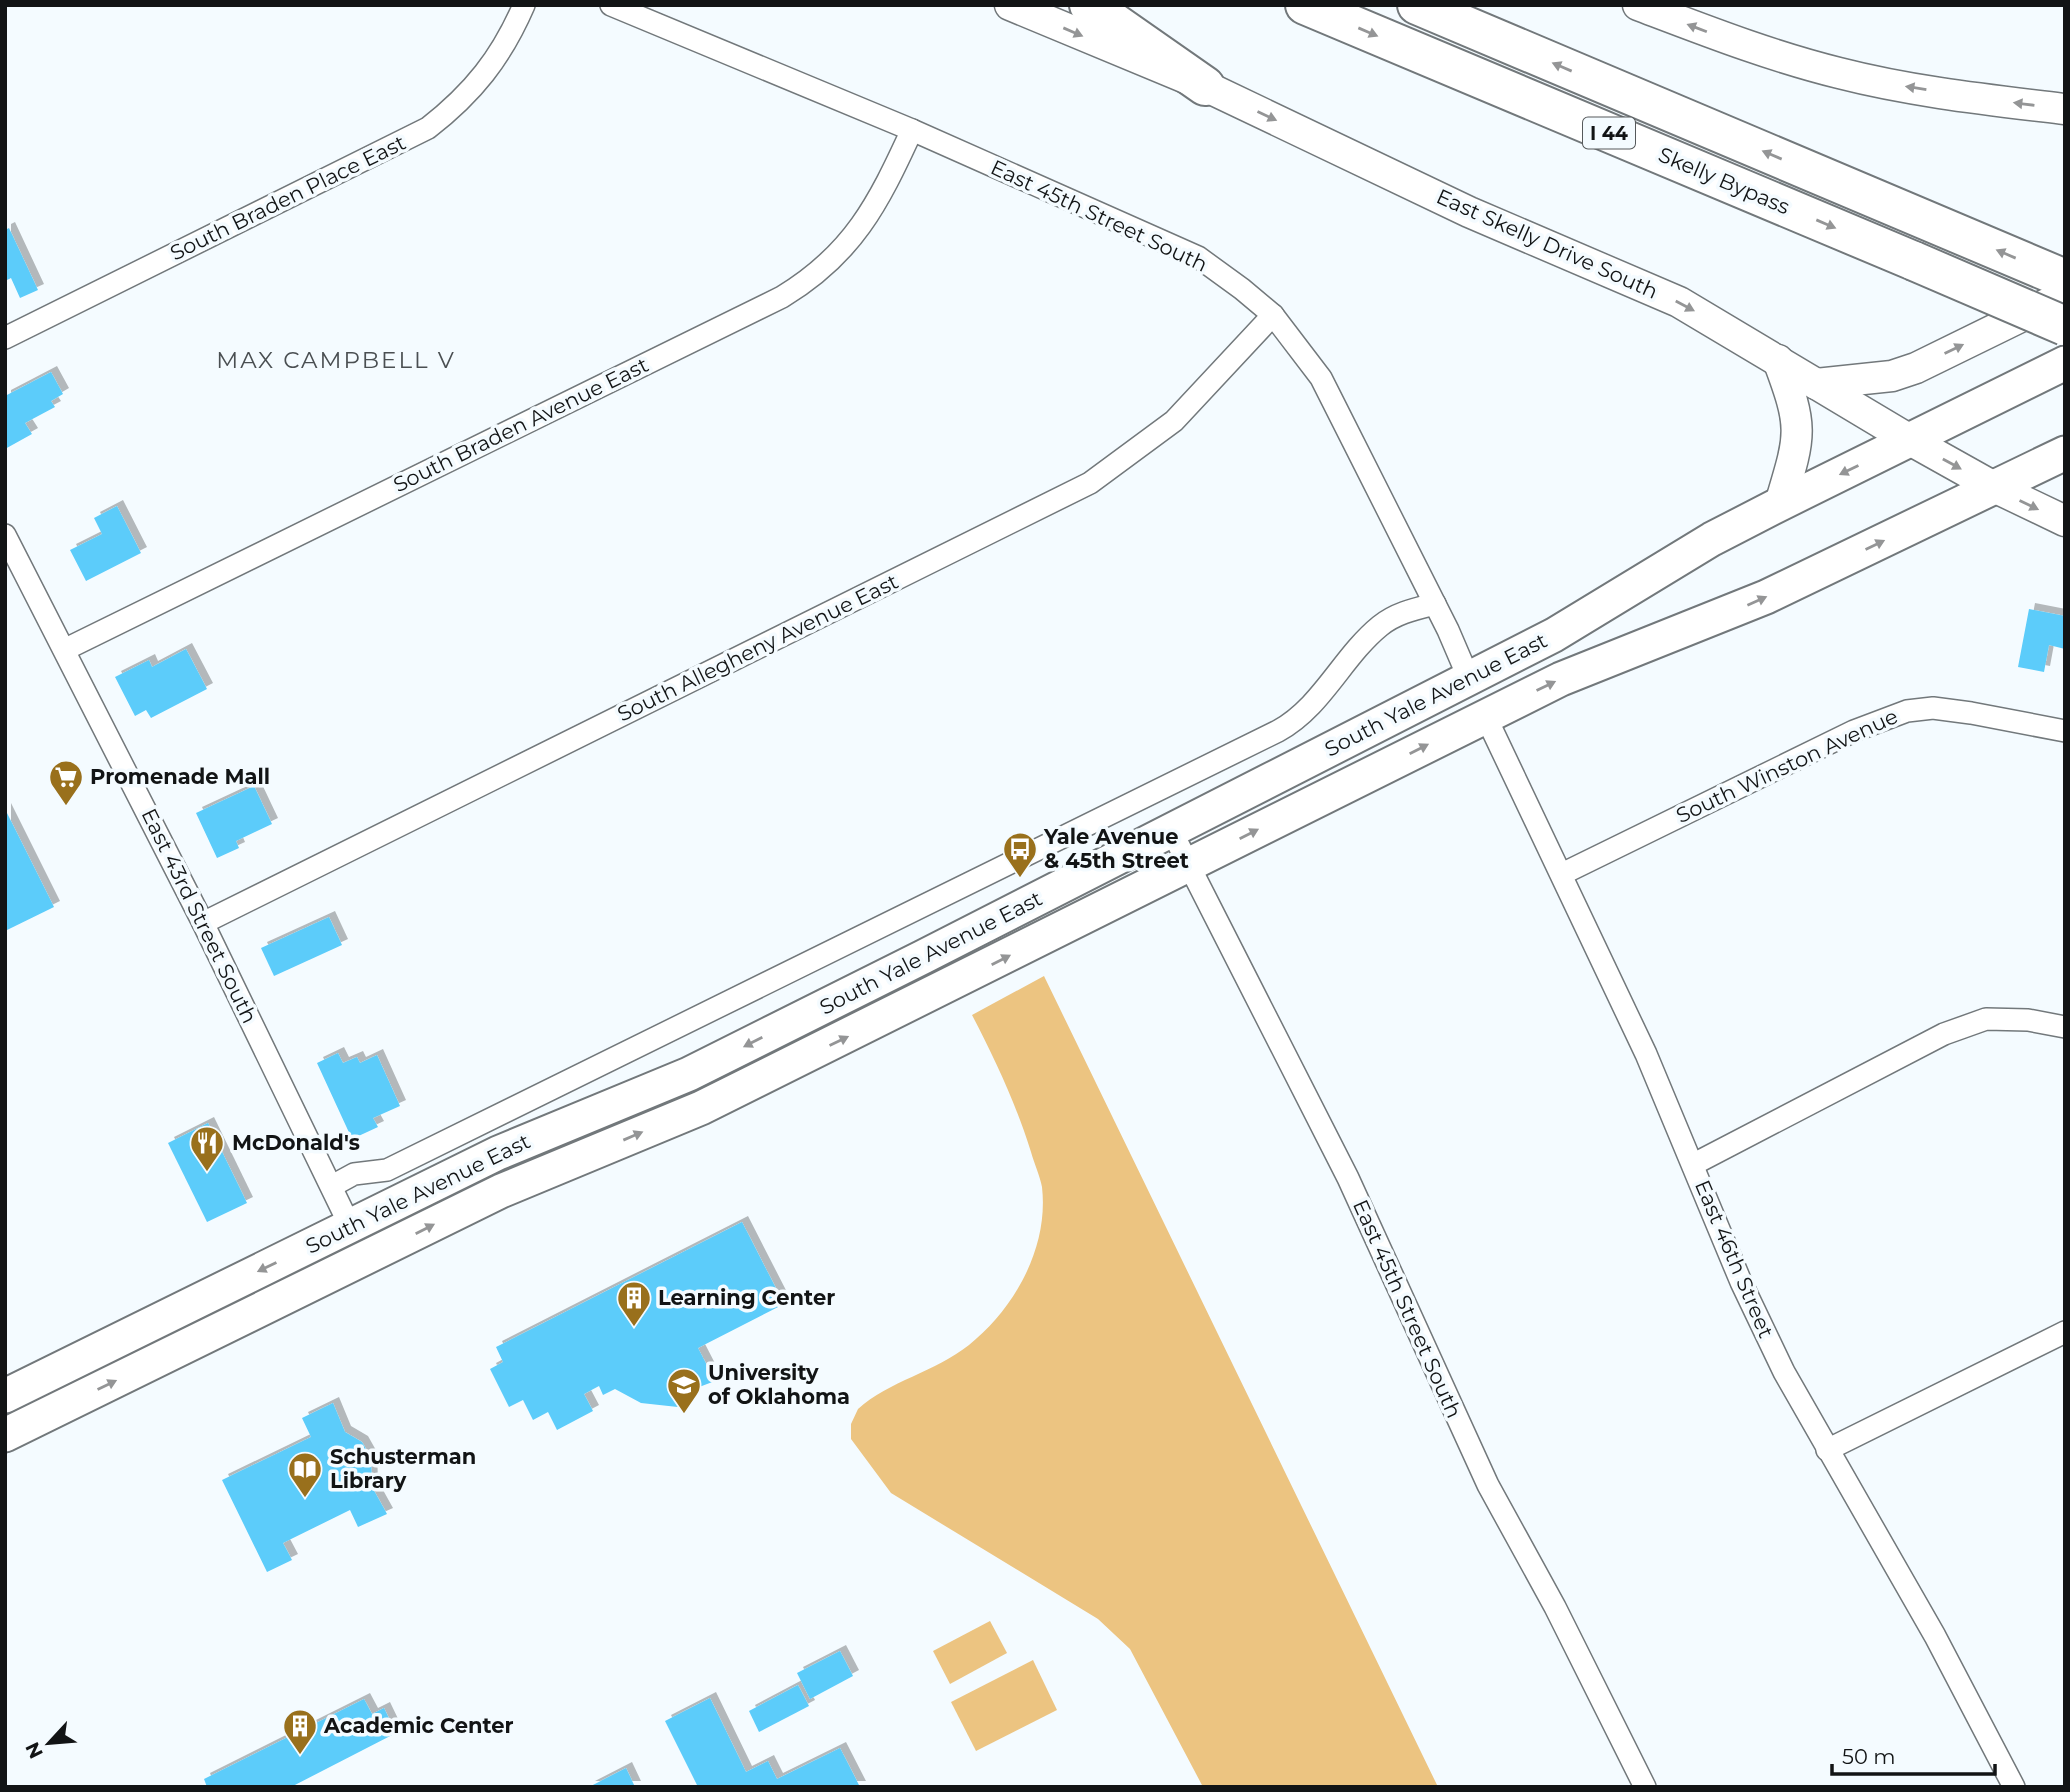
<svg xmlns="http://www.w3.org/2000/svg" width="2070" height="1792" font-family="Montserrat,sans-serif">
	<defs>
		<filter id="shadow"><feDropShadow dx="6" dy="-6" stdDeviation="0" flood-color="#0004"/></filter>
	</defs>
	<rect width="100%" height="100%" fill="#f4fbff"/>
	<g fill="#ecc481">
		<path d="M 1044,976 L 1438,1787 L 1203,1787 L 1130,1649 L 1098,1619 L 891,1493 L 851,1439 L 851,1424 L 858,1409 C 889,1381 935,1372 969,1345 C 1014,1309 1049,1248 1042,1187 C 1040,1176 1034,1163 1031,1152 C 1016,1104 995,1059 972,1015 Z"/>
		<polygon points="990,1621 1007,1653 950,1684 933,1651"/>
		<polygon points="1033,1660 1057,1710 976,1751 951,1702"/>
	</g>
	<g fill="#5bccfa" filter="url(#shadow)">
		<polygon points="9,228 38,290 20,298 11,278 5,281 5,230"/>
		<polygon points="51,372 63,394 51,401 55,407 25,423 32,434 5,449 5,396"/>
		<polygon points="117,506 141,553 86,581 70,550 102,534 94,518"/>
		<polygon points="2029,609 2065,616 2065,649 2049,645 2044,672 2018,667"/>
		<polygon points="186,649 207,689 151,718 146,710 135,716 115,677 149,660 152,667"/>
		<polygon points="254,786 272,824 236,841 239,848 217,858 196,813"/>
		<polygon points="5,809 54,907 5,931"/>
		<polygon points="329,917 342,945 274,976 261,948"/>
		<polygon points="338,1053 343,1063 357,1057 360,1063 377,1055 400,1106 373,1118 378,1127 352,1139 317,1063"/>
		<polygon points="208,1123 247,1203 207,1222 168,1143"/>
		<polygon points="742,1222 784,1304 698,1348 715,1381 686,1392 687,1408 641,1403 615,1389 603,1395 599,1386 584,1394 593,1411 557,1430 548,1412 533,1420 523,1400 509,1407 490,1369 503,1362 496,1347"/>
		<polygon points="333,1403 345,1432 362,1442 371,1458 372,1487 387,1514 358,1527 350,1510 283,1543 292,1560 267,1572 222,1480 311,1437 302,1418"/>
		<polygon points="840,1651 853,1676 810,1699 797,1673"/>
		<polygon points="798,1685 809,1706 759,1732 749,1711"/>
		<polygon points="710,1698 746,1772 768,1761 777,1779 840,1748 860,1787 698,1787 665,1721"/>
		<polygon points="364,1699 372,1714 384,1708 396,1733 291,1787 207,1787 204,1779"/>
		<polygon points="626,1768 635,1787 589,1787"/>
	</g>
	<g fill="none" stroke-linecap="round" stroke-linejoin="round">
		<g stroke="#72787b" stroke-width="24">
			<g id="minor">
				<polyline points="611,5 912,130 1198,257 1242,289 1273,315 1321,378 1448,630 1469,679"/>
				<path d="M 5,338 L 428,128 C 473,93 501,58 524,5"/>
				<polyline points="5,535 203,923 350,1226"/>
				<path d="M 66,649 L 782,297 C 853,254 878,204 912,130"/>
				<polyline points="1485,715 1646,1054 1741,1282 1784,1372 1935,1636 2014,1787"/>
				<polyline points="1171,830 1348,1178 1488,1485 1555,1607 1645,1787"/>
				<polyline points="1562,874 1854,731 1907,711 1933,708 1971,713 2065,731"/>
				<polyline points="203,923 1090,483 1174,421 1273,315"/>
				<polyline points="1694,1164 1944,1034 1986,1019 2028,1020 2065,1027"/>
				<path d="M 332,1186 L 354,1174 L 387,1170 L 1278,731 C 1322,707 1342,657 1380,626 C 1396,613 1415,609 1435,604"/>
				<polyline points="1827,1450 2065,1332"/>
			</g>
		</g>
		<g stroke="#72787b" stroke-width="33">
			<g id="secondary">
				<polyline points="1010,5 1205,86 1469,212 1679,302 1910,440 1994,487 2065,521"/>
				<path d="M 1638,5 C 1704,30 1770,56 1839,73 C 1913,92 1990,100 2065,109"/>
				<path d="M 1778,360 C 1804,429 1801,434 1780,504"/>
				<polyline points="1816,384 1892,376 1916,368 2065,295"/>
			</g>
		</g>
		<g stroke="#72787b" stroke-width="37">
			<g id="primary">
				<polyline points="5,1396 498,1153 689,1074 923,957 1554,635 1712,539 1780,504 2065,363"/>
				<polyline points="5,1435 501,1191 701,1108 1561,679 1766,597 2065,453"/>
			</g>
		</g>
		<g stroke="#72787b" stroke-width="42">
			<g id="motorway">
				<polyline points="1089,5 1205,86"/>
				<polyline points="1305,5 1914,261"/>
				<polyline points="1417,5 2065,279"/>
			</g>
		</g>
		<use href="#minor" stroke="#fff" stroke-width="21"/>
		<use href="#secondary" stroke="#fff" stroke-width="30"/>
		<use href="#primary" stroke="#fff" stroke-width="33"/>
		<use href="#motorway" stroke="#fff" stroke-width="38"/>
		<g stroke="#72787b" stroke-width="42" stroke-linecap="butt">
			<polyline id="motorway-bridge" points="1914,261 2065,326"/>
		</g>
		<use href="#motorway-bridge" stroke="#fff" stroke-width="38"/>
	</g>
	<defs><path id="oneway-solid" d="M-6-.8H1V-3.2L6.5 0L1 3.2V.8H-6Z" transform="scale(1.75)"/></defs>
	<g fill="#949596">
		<use href="#oneway-solid" transform="translate(1697 28) rotate(-159)"/>
		<use href="#oneway-solid" transform="translate(1073 32) rotate(23)"/>
		<use href="#oneway-solid" transform="translate(1368 32) rotate(23)"/>
		<use href="#oneway-solid" transform="translate(1562 67) rotate(-157)"/>
		<use href="#oneway-solid" transform="translate(1916 88) rotate(-171)"/>
		<use href="#oneway-solid" transform="translate(2024 104) rotate(-173)"/>
		<use href="#oneway-solid" transform="translate(1267 116) rotate(25)"/>
		<use href="#oneway-solid" transform="translate(1772 155) rotate(-157)"/>
		<use href="#oneway-solid" transform="translate(1826 224) rotate(23)"/>
		<use href="#oneway-solid" transform="translate(2006 254) rotate(-157)"/>
		<use href="#oneway-solid" transform="translate(1685 306) rotate(28)"/>
		<use href="#oneway-solid" transform="translate(1954 349) rotate(-26)"/>
		<use href="#oneway-solid" transform="translate(1952 464) rotate(29)"/>
		<use href="#oneway-solid" transform="translate(1849 470) rotate(154)"/>
		<use href="#oneway-solid" transform="translate(2029 505) rotate(26)"/>
		<use href="#oneway-solid" transform="translate(1875 545) rotate(-26)"/>
		<use href="#oneway-solid" transform="translate(1757 601) rotate(-24)"/>
		<use href="#oneway-solid" transform="translate(1546 686) rotate(-26)"/>
		<use href="#oneway-solid" transform="translate(1419 749) rotate(-27)"/>
		<use href="#oneway-solid" transform="translate(1249 834) rotate(-27)"/>
		<use href="#oneway-solid" transform="translate(1001 960) rotate(-27)"/>
		<use href="#oneway-solid" transform="translate(839 1041) rotate(-26)"/>
		<use href="#oneway-solid" transform="translate(753 1042) rotate(153)"/>
		<use href="#oneway-solid" transform="translate(633 1136) rotate(-23)"/>
		<use href="#oneway-solid" transform="translate(425 1229) rotate(-27)"/>
		<use href="#oneway-solid" transform="translate(267 1267) rotate(154)"/>
		<use href="#oneway-solid" transform="translate(107 1385) rotate(-26)"/>
	</g>
	<defs>
		<g id="supermarket-pin" transform="scale(1.75)"><path d="M0 17L-7.5 6A9.5 9.5 0 1 1 7.5 6Z" fill="#99701c" stroke="#f4fbff"/><path d="M-6-5.5h2.5l.6 2H6L4.5 2H-2.5L-4.4-4H-6ZM-1.5 3.2a1.3 1.3 0 1 0 .1 0ZM3 3.2a1.3 1.3 0 1 0 .1 0Z" fill="#fff"/></g>
		<g id="bus-pin" transform="scale(1.75)"><path d="M0 17L-7.5 6A9.5 9.5 0 1 1 7.5 6Z" fill="#99701c" stroke="#f4fbff"/><path d="M-5-6H5V4H4V6H2V4H-2V6H-4V4H-5ZM-3.5-4V0h7V-4ZM-3.5 1.2v1.5H-2V1.2ZM2 1.2v1.5H3.5V1.2Z" fill="#fff"/></g>
		<g id="restaurant-pin" transform="scale(1.75)"><path d="M0 17L-7.5 6A9.5 9.5 0 1 1 7.5 6Z" fill="#99701c" stroke="#f4fbff"/><path d="M-5-6h1v4h1v-4h1v4h1v-4h1v5L-1.5 .5V6h-2V.5L-5-1ZM5-6V6H3V1.5H1.5Q1.5-4 5-6Z" fill="#fff"/></g>
		<g id="building-pin" transform="scale(1.75)"><path d="M0 17L-7.5 6A9.5 9.5 0 1 1 7.5 6Z" fill="#99701c" stroke="#f4fbff"/><path d="M-4-6H4V6H1V3H-1V6H-4ZM-2.5-4.3h1.7v1.8h-1.7ZM.8-4.3h1.7v1.8H.8ZM-2.5-1h1.7V.8h-1.7ZM.8-1h1.7V.8H.8Z" fill="#fff"/></g>
		<g id="university-pin" transform="scale(1.75)"><path d="M0 17L-7.5 6A9.5 9.5 0 1 1 7.5 6Z" fill="#99701c" stroke="#f4fbff"/><path d="M0-5L7-2L0 1L-7-2ZM-4 1L0 2.5L4 1V4Q0 6-4 4Z" fill="#fff"/></g>
		<g id="library-pin" transform="scale(1.75)"><path d="M0 17L-7.5 6A9.5 9.5 0 1 1 7.5 6Z" fill="#99701c" stroke="#f4fbff"/><path d="M-6-4Q-3-5.5-.7-3.5V5Q-3 3-6 4ZM6-4Q3-5.5 .7-3.5V5Q3 3 6 4Z" fill="#fff"/></g>
	</defs>
	<g fill-rule="evenodd">
		<use href="#supermarket-pin" x="66" y="777"/>
		<use href="#bus-pin" x="1020" y="849"/>
		<use href="#restaurant-pin" x="207" y="1143"/>
		<use href="#building-pin" x="634" y="1298"/>
		<use href="#university-pin" x="684" y="1385"/>
		<use href="#library-pin" x="305" y="1469"/>
		<use href="#building-pin" x="300" y="1726"/>
	</g>
	<g text-anchor="middle" stroke-width="7" stroke-linejoin="round" paint-order="stroke">
		<rect fill="#f4fbff" stroke="#56595b" stroke-width="2" x="1583" y="117.5" width="52" height="31" rx="5"/>
		<g font-size="19" font-weight="bold" fill="#121415">
			<text x="1609" y="140">I 44</text>
		</g>
		<g font-size="21" fill="#121415" stroke="#f4fbff">
			<text transform="translate(1724 181) rotate(23)" y="7">Skelly Bypass</text>
			<text transform="translate(288 198) rotate(-26)" y="7">South Braden Place East</text>
			<text transform="translate(1099 216) rotate(25)" y="7">East 45th Street South</text>
			<text transform="translate(1547 244) rotate(24)" y="7">East Skelly Drive South</text>
			<text transform="translate(521 425) rotate(-26)" y="7">South Braden Avenue East</text>
			<text transform="translate(758 648) rotate(-26)" y="7">South Allegheny Avenue East</text>
			<text transform="translate(1436 695) rotate(-27)" y="7">South Yale Avenue East</text>
			<text transform="translate(1787 766) rotate(-25)" y="7">South Winston Avenue</text>
			<text transform="translate(199 916) rotate(64)" y="7">East 43rd Street South</text>
			<text transform="translate(931 953) rotate(-27)" y="7">South Yale Avenue East</text>
			<text transform="translate(418 1194) rotate(-26)" y="7">South Yale Avenue East</text>
			<text transform="translate(1734 1259) rotate(67)" y="7">East 46th Street</text>
			<text transform="translate(1407 1309) rotate(66)" y="7">East 45th Street South</text>
		</g>
		<g font-size="21" font-weight="bold" fill="#121415" stroke="#f4fbff" text-anchor="start">
			<text x="90" y="784">Promenade Mall</text>
			<text x="1044" y="844">Yale Avenue<tspan x="1044" dy="24">&amp; 45th Street</tspan></text>
			<text x="232" y="1150">McDonald's</text>
			<text x="658" y="1305">Learning Center</text>
			<text x="708" y="1380">University<tspan x="708" dy="24">of Oklahoma</tspan></text>
			<text x="330" y="1464">Schusterman<tspan x="330" dy="24">Library</tspan></text>
			<text x="324" y="1733">Academic Center</text>
		</g>
		<g font-size="23" letter-spacing="2" fill="#4a4f52" stroke="#f4fbff">
			<text x="336" y="368">MAX CAMPBELL V</text>
		</g>
	</g>
	<rect width="2070" height="1792" fill="none" stroke="#121415" stroke-width="14"/>
	<g transform="translate(49 1743) rotate(244)" stroke="#f4fbff" stroke-width="5" paint-order="stroke">
	<path d="M0-5L12 26L0 18L-12 26Z" fill="#121415"/>
	<text y="-10" font-size="19" font-weight="bold" text-anchor="middle" fill="#121415">N</text>
	</g>
	<path d="M1832 1764v10h163v-10" fill="none" stroke="#121415" stroke-width="3.5"/>
	<text x="1842" y="1764" font-size="21" fill="#121415" stroke="#f4fbff" stroke-width="5" paint-order="stroke">50 m</text>
</svg>
